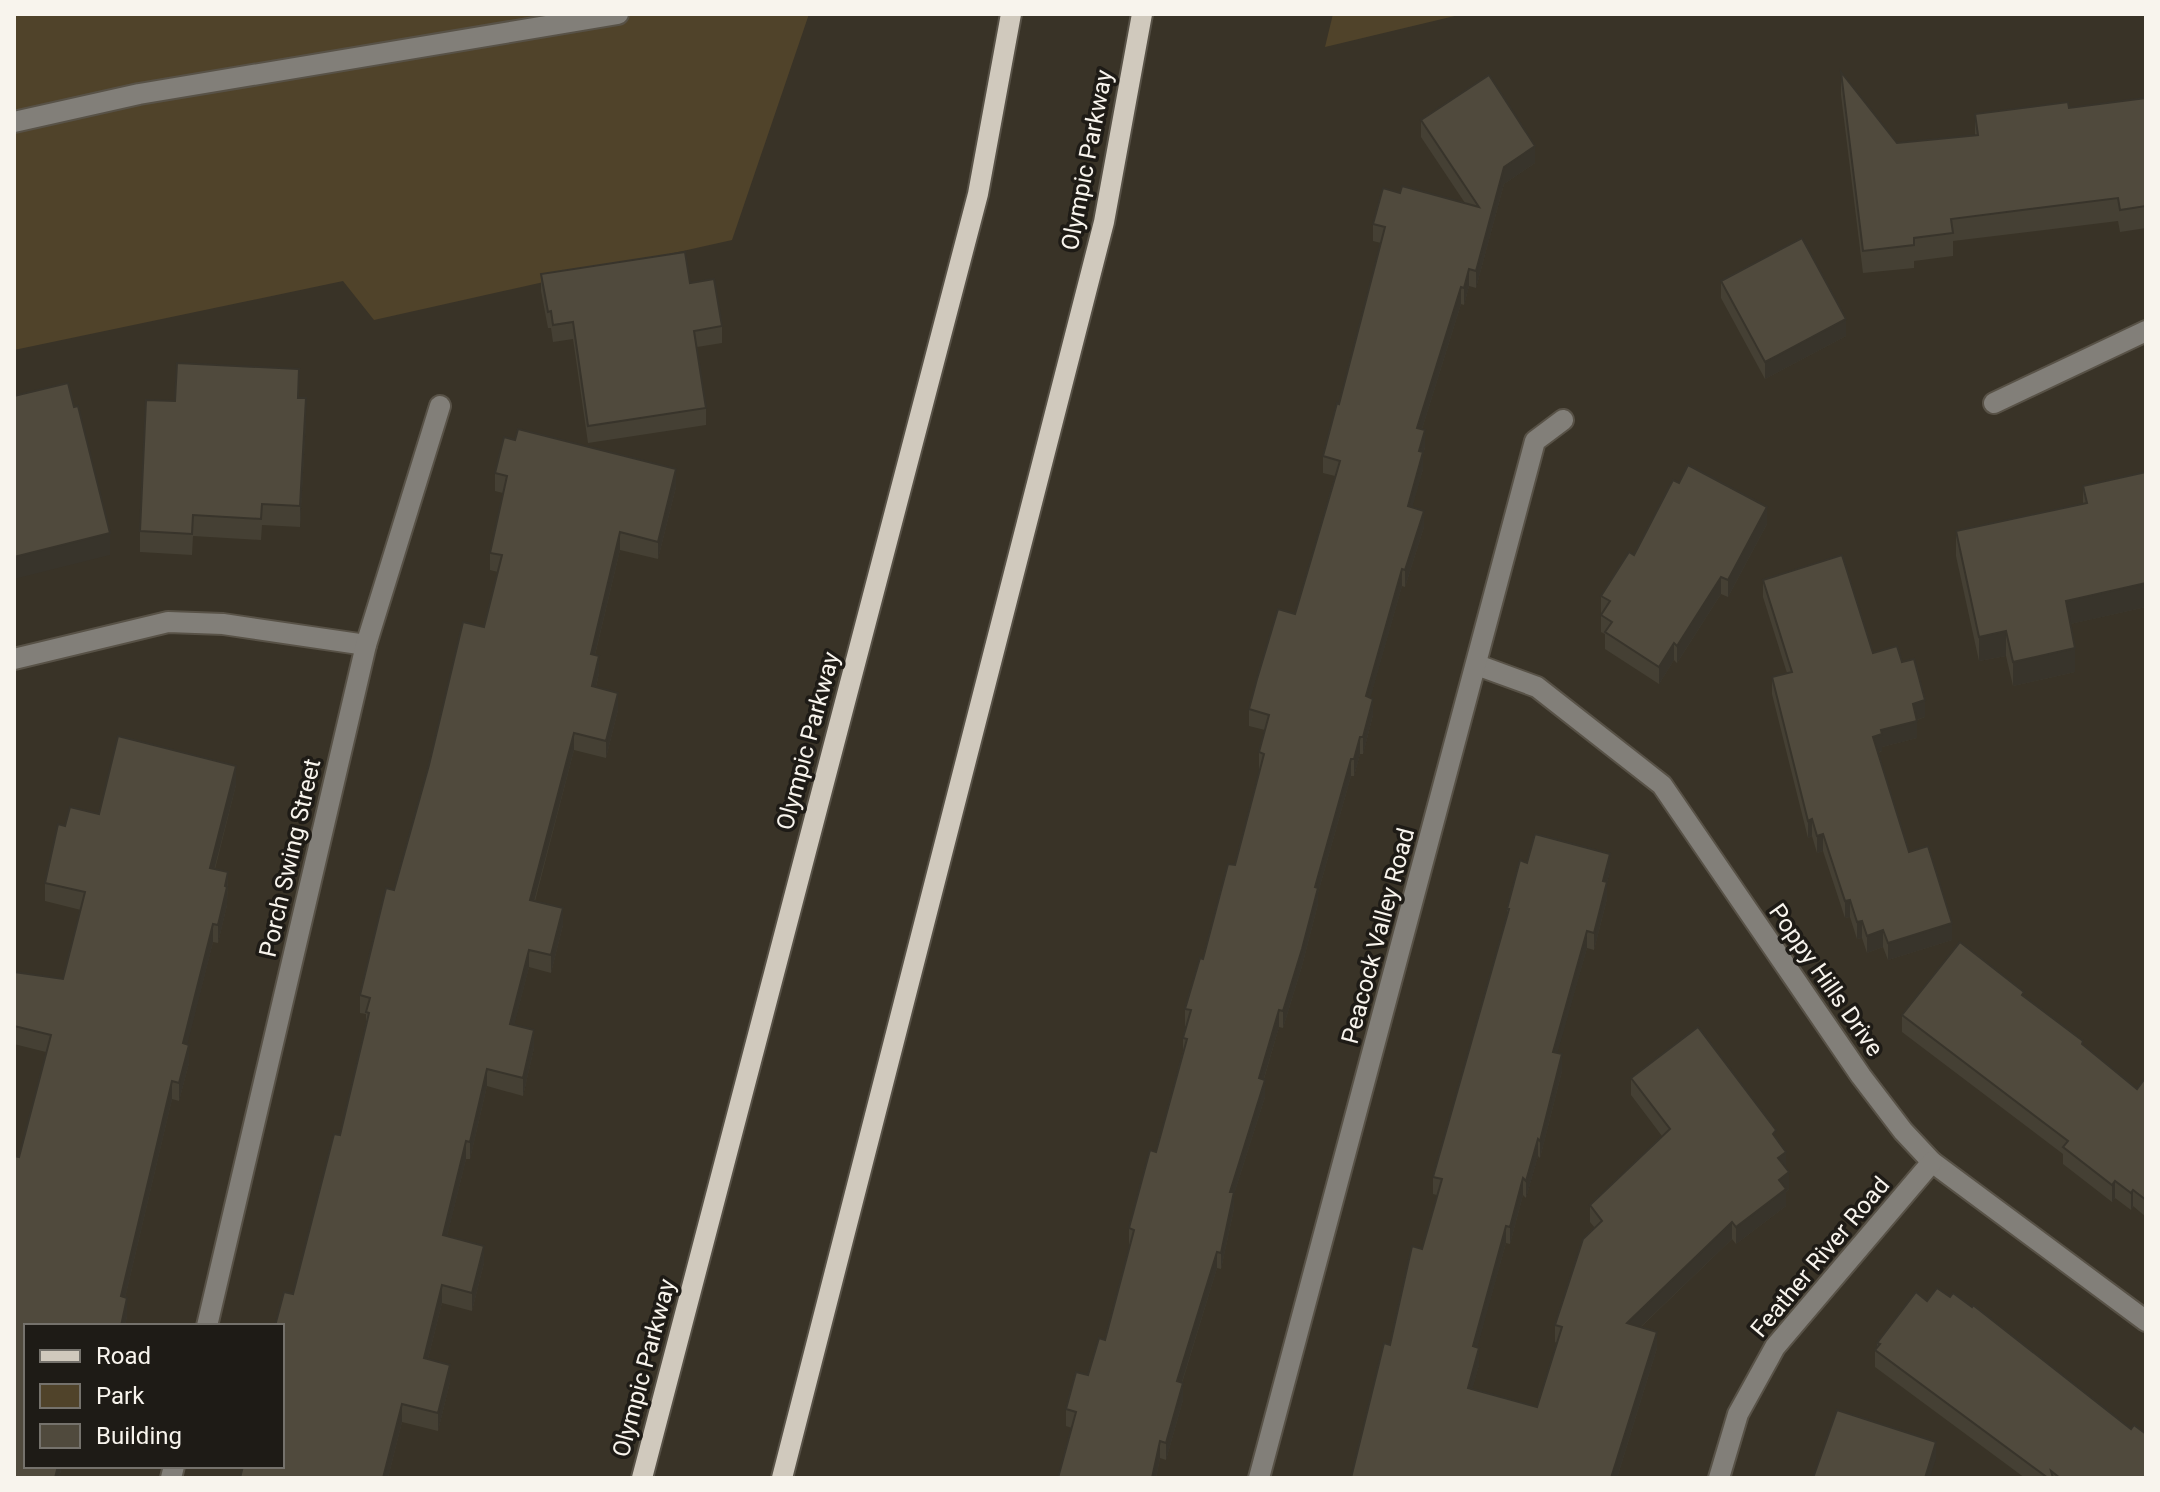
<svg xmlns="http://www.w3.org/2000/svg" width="2160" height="1492" font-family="Roboto,sans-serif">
	<rect width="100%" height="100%" fill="#393327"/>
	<g fill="#50432a">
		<polygon points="14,14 809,14 732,240 374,320 343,281 14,350"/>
		<polygon points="1333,14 1463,14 1325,47"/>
	</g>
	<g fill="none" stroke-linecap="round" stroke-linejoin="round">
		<g stroke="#585247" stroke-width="24">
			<g id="minor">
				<polyline points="14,122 139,94 618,14"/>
				<polyline points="1994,403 2146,331"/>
				<polyline points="14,659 168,622 223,624 366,645"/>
				<polyline points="1477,665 1537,687 1662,785 1861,1076 1903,1131 1932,1162 2146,1321"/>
				<polyline points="207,1326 366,645 440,406"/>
				<polyline points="171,1478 174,1466"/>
				<polyline points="1259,1478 1535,441 1563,420"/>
				<polyline points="1719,1478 1738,1414 1775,1347 1932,1162"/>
			</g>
		</g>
		<g stroke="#585247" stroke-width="24">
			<g id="major">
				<polyline points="642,1478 978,194 1011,14"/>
				<polyline points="782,1478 1104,222 1142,14"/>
			</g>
		</g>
		<use href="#minor" stroke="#827f79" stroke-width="20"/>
		<use href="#major" stroke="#d0c9bd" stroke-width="20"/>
	</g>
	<g fill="#454034">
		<polygon points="1841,72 1897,143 1975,135 1975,114 2069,108 2146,98 2146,80 2146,228 2120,232 2118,221 1953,241 1953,256 1914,261 1914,268 1863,273 1841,95"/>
		<polygon points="1421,120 1535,163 1504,184 1476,288 1469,286 1464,305 1461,304 1422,429 1425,447 1423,455 1423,469 1412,507 1424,527 1405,587 1402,586 1370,698 1373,715 1363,754 1360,754 1354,776 1351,776 1318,893 1318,904 1302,966 1283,1028 1279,1027 1264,1079 1265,1097 1234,1194 1234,1209 1221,1269 1217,1268 1182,1383 1183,1400 1166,1460 1160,1458 1156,1478 1058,1478 1072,1428 1066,1426 1066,1409 1088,1375 1105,1340 1130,1246 1129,1245 1129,1228 1156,1152 1183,1051 1183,1038 1187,1026 1185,1026 1185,1009 1235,865 1260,770 1259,769 1259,752 1265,730 1249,726 1249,709 1295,614 1335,476 1323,473 1323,456 1339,404 1381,243 1373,241 1373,224 1400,193 1465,203 1421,137"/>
		<polygon points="541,274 690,283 722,326 722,343 697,347 706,408 706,425 588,443 573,339 553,342 551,328 548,328 541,291"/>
		<polygon points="1721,281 1846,336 1765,379 1721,298"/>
		<polygon points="298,398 306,419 300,527 262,525 261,540 193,536 192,555 140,552 140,531 175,401"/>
		<polygon points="2146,472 2146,607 2070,624 2075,672 2013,686 2006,656 1979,661 1956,556 1956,531 2083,504 2083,486"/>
		<polygon points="495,473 676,487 658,559 620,550 595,655 599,673 596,687 618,710 606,758 574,750 535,901 563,925 551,973 529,967 514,1025 534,1048 523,1096 487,1086 470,1159 466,1159 447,1236 484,1263 472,1311 442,1303 428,1359 450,1382 438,1431 402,1422 388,1478 240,1478 282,1466 282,1326 293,1294 340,1135 366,1023 366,1014 360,1013 360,995 394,890 484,627 498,572 490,570 490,553 503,493 495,491"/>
		<polygon points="1767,524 1728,597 1721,594 1677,663 1674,660 1659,684 1605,649 1605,634 1601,632 1601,596 1634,555"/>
		<polygon points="1763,580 1873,653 1902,662 1925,717 1917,720 1917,738 1882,747 1882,751 1878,753 1909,852 1952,940 1888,960 1883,947 1867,953 1862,938 1857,939 1850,917 1845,918 1823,851 1817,853 1812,836 1808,838 1772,694 1772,677 1787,673 1763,597"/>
		<polygon points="118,736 236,766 236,785 215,869 228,872 227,905 218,943 213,942 187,1044 189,1045 189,1063 179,1101 172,1099 125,1298 127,1298 127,1316 125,1326 26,1326 26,1466 62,1466 59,1478 14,1478 14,1156 19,1157 46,1052 14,1044 14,972 63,979 81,910 45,901 45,883 58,824 65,826 70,807 99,814"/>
		<polygon points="1527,863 1610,871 1607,882 1607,899 1594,950 1587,948 1557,1053 1562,1071 1540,1158 1538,1156 1526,1198 1523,1195 1510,1244 1506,1243 1477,1347 1479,1365 1472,1389 1537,1407 1557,1343 1555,1342 1555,1325 1595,1228 1590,1222 1590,1205 1662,1136 1631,1095 1631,1078 1776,1138 1786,1168 1789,1189 1786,1192 1786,1206 1736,1244 1732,1239 1641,1327 1657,1348 1617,1478 1351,1478 1390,1345 1422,1249 1437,1195 1433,1194 1433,1177 1507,918 1507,909"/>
		<polygon points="2024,997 2137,1089 2146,1077 2146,1217 2133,1206 2131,1210 2115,1198 2112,1202 2063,1164 2063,1154 1902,1032 1902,1015"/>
		<polygon points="1927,1301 2131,1429 2146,1478 2025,1478 1875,1367 1875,1350 1877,1348 1877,1343"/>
	</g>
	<g fill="#38342b">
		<polygon points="1535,146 1535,163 1504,184 1476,288 1476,271 1504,167"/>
		<polygon points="1469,269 1469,286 1464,305 1464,288"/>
		<polygon points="1461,287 1461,304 1417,445 1417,428"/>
		<polygon points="1846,319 1846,336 1765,379 1765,362"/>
		<polygon points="306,398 306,419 300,527 300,506"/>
		<polygon points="1425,430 1425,447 1423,455 1423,469 1408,523 1408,506 1419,451"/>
		<polygon points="676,469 676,487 658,559 658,542"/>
		<polygon points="1767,507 1767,524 1728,597 1728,580"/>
		<polygon points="1424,511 1424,527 1405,587 1405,570"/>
		<polygon points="620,532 620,550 591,671 591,654"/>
		<polygon points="110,533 110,555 14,579 14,557"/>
		<polygon points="1402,569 1402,586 1366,713 1366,696"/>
		<polygon points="1721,577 1721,594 1677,663 1677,646"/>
		<polygon points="2146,583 2146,607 2066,625 2066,601"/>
		<polygon points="2006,631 2006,656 1979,661 1979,637"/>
		<polygon points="1674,643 1674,660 1659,684 1659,667"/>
		<polygon points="2075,648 2075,672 2013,686 2013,662"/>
		<polygon points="599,656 599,673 592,704 592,686"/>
		<polygon points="618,693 618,710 606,758 606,741"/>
		<polygon points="1373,699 1373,715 1363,754 1363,737"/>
		<polygon points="1925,700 1925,717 1913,721 1913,704"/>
		<polygon points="1917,721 1917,738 1882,747 1882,751 1873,754 1873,737 1881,730"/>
		<polygon points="574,733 574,750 530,917 530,900"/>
		<polygon points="1360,737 1360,754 1354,776 1354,759"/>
		<polygon points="1351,759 1351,776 1318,893 1318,904 1302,966 1283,1028 1283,1011 1315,887"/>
		<polygon points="236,766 236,785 210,886 210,868"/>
		<polygon points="1812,819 1812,836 1808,838 1808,821"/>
		<polygon points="1823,834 1823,851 1817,853 1817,836"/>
		<polygon points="1610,854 1610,871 1603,898 1603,881"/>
		<polygon points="228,872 227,905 218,943 218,925"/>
		<polygon points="1607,882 1607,899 1594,950 1594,933"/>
		<polygon points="1850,900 1850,917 1845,918 1845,901"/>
		<polygon points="563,908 563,925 551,973 551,955"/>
		<polygon points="1862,921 1862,938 1857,939 1857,922"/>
		<polygon points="1952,923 1952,940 1888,960 1888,943"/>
		<polygon points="213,924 213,942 183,1062 183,1043"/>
		<polygon points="1883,930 1883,947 1867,953 1867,936"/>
		<polygon points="1587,931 1587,948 1553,1069 1553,1052"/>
		<polygon points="529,950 529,967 510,1042 510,1024"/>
		<polygon points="1279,1010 1279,1027 1259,1095 1259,1078"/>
		<polygon points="534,1030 534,1048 523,1096 523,1078"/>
		<polygon points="189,1045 189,1063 179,1101 179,1083"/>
		<polygon points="1562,1054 1562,1071 1540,1158 1540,1141"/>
		<polygon points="487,1069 487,1086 470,1159 470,1142"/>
		<polygon points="1265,1080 1265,1097 1234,1194 1234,1209 1221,1269 1221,1253 1230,1192"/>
		<polygon points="172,1081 172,1099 121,1315 121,1296"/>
		<polygon points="1538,1139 1538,1156 1526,1198 1526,1181"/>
		<polygon points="466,1141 466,1159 443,1253 443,1235"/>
		<polygon points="1786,1152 1786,1169 1778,1158"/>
		<polygon points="1789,1172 1789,1189 1786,1192 1786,1206 1736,1244 1736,1227 1779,1180"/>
		<polygon points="1523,1178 1523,1195 1510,1244 1510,1227"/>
		<polygon points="2115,1181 2115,1198 2112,1202 2112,1185"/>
		<polygon points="2133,1190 2133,1206 2131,1210 2131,1193"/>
		<polygon points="1732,1222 1732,1239 1627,1340 1627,1323"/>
		<polygon points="1506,1226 1506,1243 1473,1363 1473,1346"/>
		<polygon points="484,1246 484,1263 472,1311 472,1293"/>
		<polygon points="1217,1252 1217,1268 1177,1398 1177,1381"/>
		<polygon points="442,1285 442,1303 424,1375 424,1358"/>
		<polygon points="127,1298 127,1316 125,1326 121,1326"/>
		<polygon points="1657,1332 1657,1348 1617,1478 1611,1478"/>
		<polygon points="1479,1348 1479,1365 1468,1405 1468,1388"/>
		<polygon points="450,1365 450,1382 438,1431 438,1413"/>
		<polygon points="1183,1383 1183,1400 1166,1460 1166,1443"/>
		<polygon points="402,1404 402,1422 388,1478 383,1478"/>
		<polygon points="1160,1441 1160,1458 1156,1478 1152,1478"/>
		<polygon points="1936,1442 1936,1459 1930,1478 1925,1478"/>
		<polygon points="58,1466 62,1466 59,1478 55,1478"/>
	</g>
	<g fill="#504a3d" stroke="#38342b" stroke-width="2">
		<polygon points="1841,72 1897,143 1978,135 1975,114 2068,102 2069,108 2146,98 2146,206 2120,210 2118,198 1951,219 1953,233 1914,238 1914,245 1863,251"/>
		<polygon points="1489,75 1535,146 1504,167 1476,271 1469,269 1464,288 1461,287 1417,428 1425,430 1419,451 1423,452 1408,506 1424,511 1405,570 1402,569 1366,696 1373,699 1363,737 1360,737 1354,759 1351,759 1315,887 1318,888 1302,949 1283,1011 1279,1010 1259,1078 1265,1080 1230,1192 1234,1192 1221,1253 1217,1252 1177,1381 1183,1383 1166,1443 1160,1441 1152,1478 1058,1478 1076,1412 1066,1409 1076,1372 1088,1375 1099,1338 1105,1340 1134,1230 1129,1228 1150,1150 1156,1152 1187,1039 1183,1038 1191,1010 1185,1009 1200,958 1203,959 1228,864 1235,865 1264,754 1259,752 1269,715 1249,709 1257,679 1278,609 1295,614 1340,461 1323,456 1337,403 1339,404 1385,227 1373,224 1383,188 1400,193 1402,186 1479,207 1421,120"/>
		<polygon points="1802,238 1846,319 1765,362 1721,281"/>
		<polygon points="685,252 690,283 714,279 722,326 694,331 706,408 588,426 573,322 553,325 551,311 548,312 541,274"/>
		<polygon points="177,363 299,369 298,398 306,398 300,506 262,504 261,519 193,515 192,534 140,531 146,400 175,401"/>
		<polygon points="68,383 74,407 78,406 110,533 14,557 14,396"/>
		<polygon points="518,429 676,469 658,542 620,532 591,654 599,656 592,686 618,693 606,741 574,733 530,900 563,908 551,955 529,950 510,1024 534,1030 523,1078 487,1069 470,1142 466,1141 443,1235 484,1246 472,1293 442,1285 424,1358 450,1365 438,1413 402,1404 383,1478 240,1478 243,1466 282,1466 282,1350 284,1333 282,1333 282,1326 275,1326 284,1292 293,1294 334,1134 340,1135 369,1013 366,1012 370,998 360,995 386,888 394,890 429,765 463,622 484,627 502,555 490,553 507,476 495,473 504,437 515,440"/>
		<polygon points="1688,465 1767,507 1728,580 1721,577 1677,646 1674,643 1659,667 1605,632 1612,622 1601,615 1610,601 1601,596 1629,552 1634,555 1673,480 1679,483"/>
		<polygon points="2146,472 2146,583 2066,601 2075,648 2013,662 2006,631 1979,637 1956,531 2087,503 2083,486"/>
		<polygon points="1842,555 1873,653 1897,646 1902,662 1914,659 1925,700 1913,704 1917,721 1881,730 1882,734 1873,737 1909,852 1928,846 1952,923 1888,943 1883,930 1867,936 1862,921 1857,922 1850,900 1845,901 1823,834 1817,836 1812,819 1808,821 1772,677 1792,672 1763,580"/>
		<polygon points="118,736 236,766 210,868 228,872 225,886 227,887 218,925 213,924 183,1043 189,1045 179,1083 172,1081 121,1296 127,1298 121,1326 26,1326 26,1466 58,1466 55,1478 14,1478 14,1156 19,1157 51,1035 14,1026 14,972 63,979 85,892 45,883 58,824 65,826 70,807 99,814"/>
		<polygon points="1535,834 1610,854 1603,881 1607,882 1594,933 1587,931 1553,1052 1562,1054 1540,1141 1538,1139 1526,1181 1523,1178 1510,1227 1506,1226 1473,1346 1479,1348 1468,1388 1537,1407 1562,1327 1555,1325 1583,1239 1602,1221 1590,1205 1670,1129 1631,1078 1698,1027 1776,1130 1773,1134 1786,1152 1778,1158 1789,1172 1779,1180 1786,1189 1736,1227 1732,1222 1627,1323 1657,1332 1611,1478 1351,1478 1384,1343 1390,1345 1412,1246 1422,1249 1442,1179 1433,1177 1509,909 1507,909 1520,860 1527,863"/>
		<polygon points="1960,942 2024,992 2022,995 2083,1041 2082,1044 2137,1089 2146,1077 2146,1200 2133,1190 2131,1193 2115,1181 2112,1185 2063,1147 2068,1141 1902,1015"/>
		<polygon points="1937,1288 1950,1297 1953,1293 1972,1307 1973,1305 2131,1429 2134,1425 2146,1434 2146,1478 2060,1478 2051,1471 2053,1478 2048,1478 1875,1350 1880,1344 1877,1343 1916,1292 1927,1301"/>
		<polygon points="1837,1410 1936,1442 1925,1478 1813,1478"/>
	</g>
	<g text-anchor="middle" stroke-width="7" stroke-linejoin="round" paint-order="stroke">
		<g font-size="24" fill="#f8f4ed" stroke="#1e1b16">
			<text transform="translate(1087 160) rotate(-79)" y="8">Olympic Parkway</text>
			<text transform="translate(808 741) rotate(-75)" y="8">Olympic Parkway</text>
			<text transform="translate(290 858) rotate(-77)" y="8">Porch Swing Street</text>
			<text transform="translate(1378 936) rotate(-75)" y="8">Peacock Valley Road</text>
			<text transform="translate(1826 980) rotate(55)" y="8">Poppy Hills Drive</text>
			<text transform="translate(1820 1257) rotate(-50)" y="8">Feather River Road</text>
			<text transform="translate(644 1368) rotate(-75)" y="8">Olympic Parkway</text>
		</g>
	</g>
	<rect width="2160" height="1492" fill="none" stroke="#f8f4ed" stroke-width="32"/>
	<rect x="24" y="1324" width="260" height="144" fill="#1e1b16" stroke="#75726c" stroke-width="2"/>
	<rect x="40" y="1350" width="40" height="12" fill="#d0c9bd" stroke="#75726c" stroke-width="2"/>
	<text x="96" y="1364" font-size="24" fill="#f8f4ed">Road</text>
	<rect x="40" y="1384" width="40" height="24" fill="#50432a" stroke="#75726c" stroke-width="2"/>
	<text x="96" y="1404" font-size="24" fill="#f8f4ed">Park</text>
	<rect x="40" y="1424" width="40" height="24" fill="#504a3d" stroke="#75726c" stroke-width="2"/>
	<text x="96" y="1444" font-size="24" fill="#f8f4ed">Building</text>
</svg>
